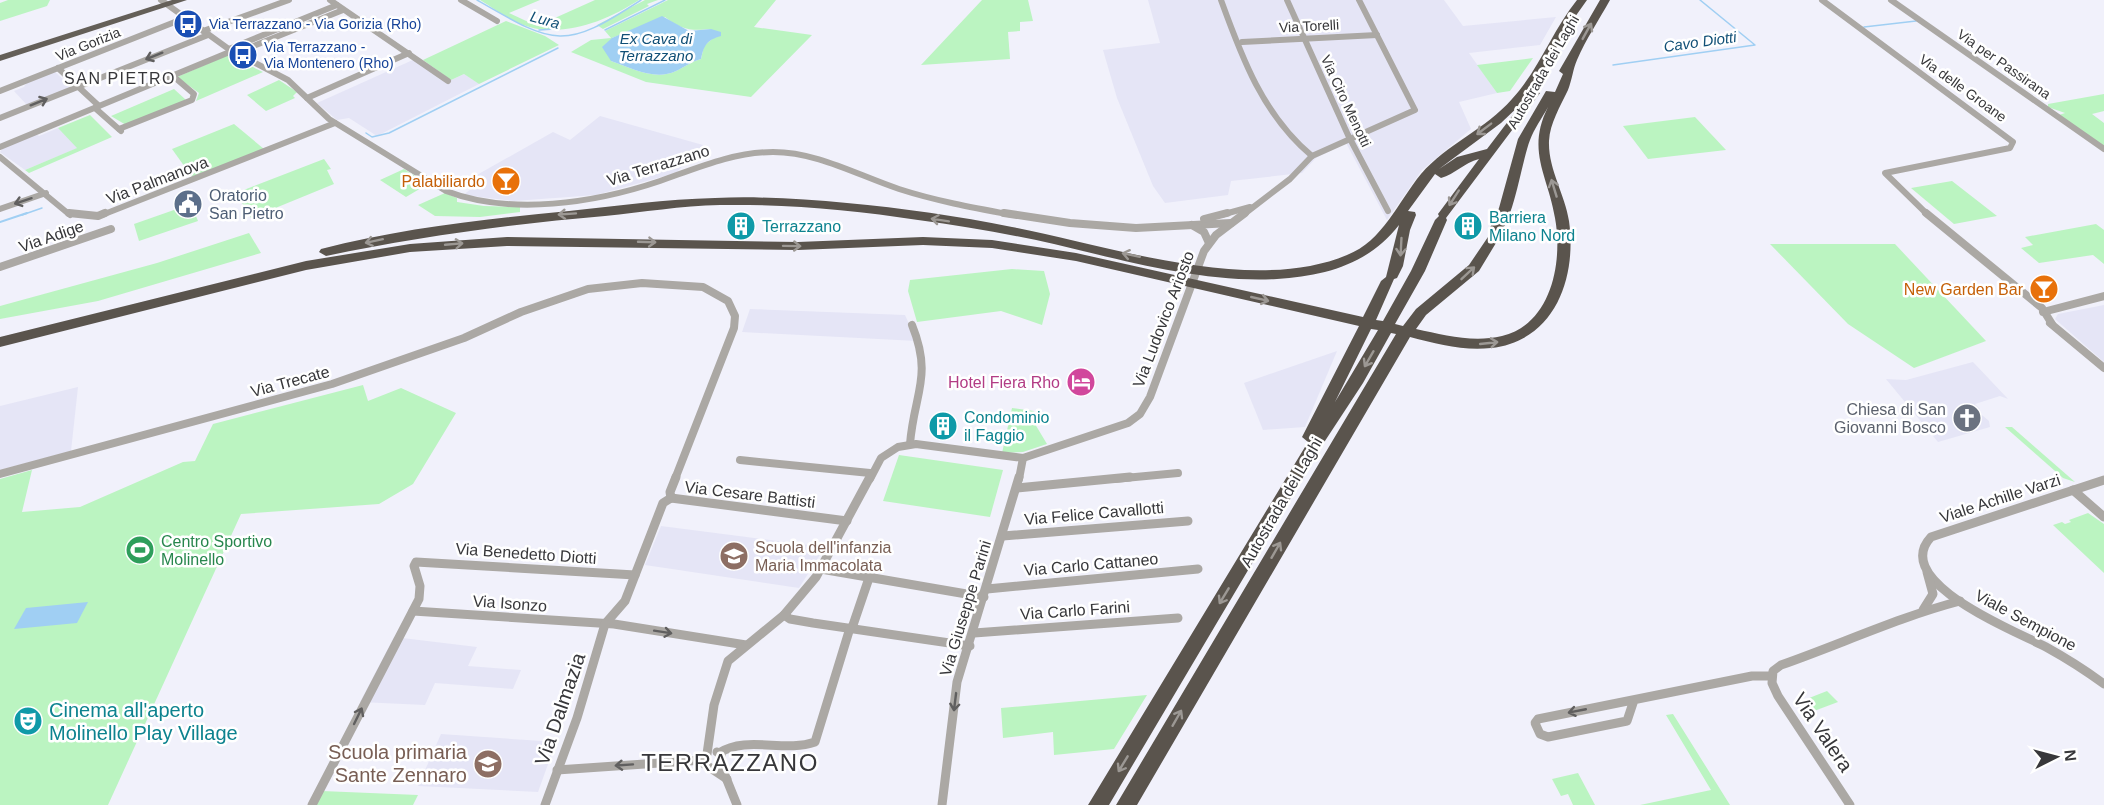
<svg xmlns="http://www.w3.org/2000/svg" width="2104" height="805" font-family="Arial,sans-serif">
	<rect width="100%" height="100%" fill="#f1f1fb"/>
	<g fill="#e5e5f6">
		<polygon points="1148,0 1444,0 1463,26 1556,17 1540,45 1469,53 1497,93 1459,102 1471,129 1422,170 1387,220 1346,143 1316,158 1302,173 1231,181 1228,195 1165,203 1153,186 1117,98 1103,50 1160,43"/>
		<polygon points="415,59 447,82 464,74 479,84 377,136 349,118 337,120 317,103"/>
		<polygon points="55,72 71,87 27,105 14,91 24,87 27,82"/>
		<polygon points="600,116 703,145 676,173 596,195 514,201 463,195 482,181 475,176 553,132 570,140"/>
		<polygon points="58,128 78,148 25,170 0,152 3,148 36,134 39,136"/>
		<polygon points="2104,305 2104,362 2055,319 2058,314"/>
		<polygon points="750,309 905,315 917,341 742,332"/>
		<polygon points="1337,351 1305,427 1263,430 1244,383"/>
		<polygon points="1973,362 2008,399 2000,396 1975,404 1980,409 1976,410 1989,421 1990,427 1938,442 1886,379 1906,380"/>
		<polygon points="78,387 71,451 0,470 0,406"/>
		<polygon points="661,526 825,547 799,588 645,565"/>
		<polygon points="394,637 477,647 468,666 521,670 513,689 435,683 425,705 360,702"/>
		<polygon points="441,734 556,742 538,792 418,786"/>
	</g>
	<g fill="#bbf4c1" fill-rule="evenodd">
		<polygon points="8,0 50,0 47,6 0,21 0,3"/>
		<path d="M 480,0 L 540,0 L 509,13 L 537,26 L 595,0 L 639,0 C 609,19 574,34 538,29 C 517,26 498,11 480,0 Z"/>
		<polygon points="645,0 658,0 647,4 649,6 603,29 597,25"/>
		<path d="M 668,0 L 776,0 L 754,27 L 812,35 L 751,97 L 646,82 L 571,52 L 591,40 L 611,38 L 605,31 ZM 665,17 C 681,30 691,31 711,29 L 712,39 L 704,46 L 701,59 C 690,62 685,67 676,71 C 655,81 631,68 611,61 L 612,38 Z"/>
		<polygon points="982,0 1028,0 1033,21 1020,22 1020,31 1008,32 1010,59 921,65"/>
		<polygon points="506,21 545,36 559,45 479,84 464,74 451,80 423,60"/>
		<polygon points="228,55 263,72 196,101 199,93 177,77"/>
		<polygon points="1533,58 1510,91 1497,93 1477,65"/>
		<polygon points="279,80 297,92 293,96 295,98 266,111 247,95"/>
		<polygon points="174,89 186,100 126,125 111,116"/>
		<polygon points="2104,94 2104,111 2092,114 2104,123 2104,146 2059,115 2065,113 2048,107 2048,104"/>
		<polygon points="90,115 112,137 29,173 25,170 77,148 58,128"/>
		<polygon points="1695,117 1726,150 1648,159 1623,126"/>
		<polygon points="234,124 264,149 192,177 172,149"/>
		<polygon points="324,159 331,169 327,170 334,184 251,218 236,193"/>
		<polygon points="404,169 428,184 406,197 380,180"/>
		<polygon points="1952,181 1997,216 1954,224 1911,188"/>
		<polygon points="445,193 457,198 457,202 484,206 520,207 520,212 480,217 435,216 418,205"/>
		<polygon points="191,204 198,221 139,241 134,224"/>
		<polygon points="2096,224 2104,230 2104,264 2093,255 2039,263 2021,248 2033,245 2025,237"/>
		<polygon points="249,233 261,253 98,301 0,319 0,306 157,263"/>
		<polygon points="1770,244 1895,244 1986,341 1914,368 1848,324"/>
		<polygon points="1012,269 1044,271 1050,294 1042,325 1001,311 917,322 908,291 910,280"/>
		<polygon points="363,385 368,401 401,388 456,413 413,484 379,504 241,514 108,805 0,805 0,479 32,470 22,512 80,507 183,462 195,461 213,424"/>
		<polygon points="1012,408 1034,411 1032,419 1047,444 1023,452 1002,453"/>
		<polygon points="2005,427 2012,427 2075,482 2063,478"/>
		<polygon points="899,455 1003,470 990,517 883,501"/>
		<polygon points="2088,513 2104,524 2104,573 2053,525 2062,522 2065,524 2071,522 2069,520"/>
		<polygon points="1827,691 1838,702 1814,711 1804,700"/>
		<polygon points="1147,695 1114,749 1054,755 1053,732 1003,738 1001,708"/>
		<polygon points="1673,714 1730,805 1640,805 1711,790 1666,715"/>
		<polygon points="1578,773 1595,805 1573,805 1568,794 1561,796 1552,779"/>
		<polygon points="322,791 418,795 413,805 316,805"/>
	</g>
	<g fill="#a0cff3">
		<path d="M 662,16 L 689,31 L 711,29 L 721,32 L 721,36 C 707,40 704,45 701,59 C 690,62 685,67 676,71 C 655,81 631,68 611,61 L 602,47 L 612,38 Z"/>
		<polygon points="88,602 77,623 14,629 26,608"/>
	</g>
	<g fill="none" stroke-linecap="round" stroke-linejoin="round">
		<g stroke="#a0cff3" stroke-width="1.5">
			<path d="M 477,0 C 555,45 563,51 641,0"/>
			<polyline points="1864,27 1916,21"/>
			<polyline points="539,30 554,29"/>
			<polyline points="605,30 665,0"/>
			<polyline points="1613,65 1755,45 1700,0"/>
			<polyline points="366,133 372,137 389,133 558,48"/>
			<polyline points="22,215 42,208"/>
		</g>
		<polyline stroke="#a0cff3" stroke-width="2" points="0,222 27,213"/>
		<g stroke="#aba8a4" stroke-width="6">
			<path d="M 161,0 L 230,50 L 288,80 L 329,119 L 446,191 C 511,216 595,203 660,181 C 697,168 733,152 773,152 C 817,152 857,175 899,189 C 936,201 975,208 1013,215"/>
			<polyline points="330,0 448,81"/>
			<polyline points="461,0 497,21"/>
			<path d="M 1221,0 C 1242,58 1263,115 1312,156"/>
			<polyline points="1287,0 1348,135 1388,211"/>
			<polyline points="1822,0 2013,142 2010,148 1885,173 1928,215"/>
			<polyline points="1891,0 2104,149"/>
			<polyline points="203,31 289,0"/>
			<polyline points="1242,42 1377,35"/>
			<polyline points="229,49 337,5"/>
			<polyline points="236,53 343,10"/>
			<polyline points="58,68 99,106"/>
			<polyline points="0,91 185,18"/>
			<polyline points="307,98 409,53"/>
			<polyline points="95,108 121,131"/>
			<polyline points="0,118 208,35"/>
			<polyline points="119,129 192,100 194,94 173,76"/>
			<polyline points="0,147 232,51"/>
			<polyline points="0,157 70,215"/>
			<polyline points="0,209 46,193"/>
			<polyline points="102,215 335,123"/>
			<polyline points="1221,215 1250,207"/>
			<polyline points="1243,215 1290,179 1312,156 1415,110 1359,0"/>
		</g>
		<g stroke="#aba8a4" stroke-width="8">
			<polyline points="69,213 98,216 105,213"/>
			<polyline points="1004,213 1070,223 1136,228 1231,223"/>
			<polyline points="1926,213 2042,308 2052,324"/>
			<polyline points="1204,219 1227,213"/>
			<polyline points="1192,225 1204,232 1209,243"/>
			<polyline points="0,267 111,229"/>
			<polyline points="2043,312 2104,296"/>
			<polyline points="2050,323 2104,368"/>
			<path d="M 910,444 C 914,393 933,377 912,325"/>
			<polyline points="740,460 870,473"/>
			<polyline points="0,474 332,384 464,338 521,312 588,289 642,283 703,287 728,301 735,316 734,328 675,479"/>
			<polyline points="870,479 881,458 898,447 916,444 1023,458 1128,423 1140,414 1150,397 1204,251 1216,235 1245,213"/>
			<polyline points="1019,479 1023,458"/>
			<polyline points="1114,479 1178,473"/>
		</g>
		<g stroke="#aba8a4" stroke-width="9">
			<path d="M 2104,480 L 1931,537 C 1889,582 2018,632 2046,647 C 2066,658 2085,670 2104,684"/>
			<polyline points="1017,488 1130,477"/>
			<polyline points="2073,490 2104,517"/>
			<polyline points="671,498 670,492 676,477"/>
			<polyline points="671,498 847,521"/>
			<polyline points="1003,536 1188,521"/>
			<polyline points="821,569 984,597"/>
			<polyline points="987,589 1198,569"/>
			<polyline points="1923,610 1933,594 1927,572"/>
			<polyline points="413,611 614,624 746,645"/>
			<polyline points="784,615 790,619 813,623 970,646"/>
			<polyline points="605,624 625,601 663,503 671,498"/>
			<polyline points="852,628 869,578"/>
			<polyline points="974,633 1178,618"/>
			<polyline points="1634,700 1627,721 1548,737 1540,734 1535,723 1538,719 1752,676 1772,676"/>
			<polyline points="717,752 721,755 720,763 737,805"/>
			<path d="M 719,753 C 747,735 784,753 815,742 L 850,628"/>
			<polyline points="557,770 703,760"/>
			<polyline points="727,779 703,763 707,754 714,705 728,661 784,615 816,577 870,477"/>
			<polyline points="312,805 419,599 420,586 414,566 416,562 635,575"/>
			<polyline points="545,805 577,718 605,624"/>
			<polyline points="942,805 957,682 1019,477"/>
			<path d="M 1850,805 L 1778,696 L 1772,683 L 1773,671 L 1781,665 C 1841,644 1899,617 1960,601"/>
		</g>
		<polygon fill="#645f58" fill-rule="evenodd" points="172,0 187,0 0,61 0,55"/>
		<path fill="#5a544d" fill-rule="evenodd" d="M 1577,0 L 1587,0 L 1570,24 L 1532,90 L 1540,93 L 1446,218 L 1447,220 L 1425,271 L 1395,324 L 1403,326 L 1416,309 L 1469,265 L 1490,234 L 1488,232 L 1499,208 L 1518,139 L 1546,91 L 1555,92 L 1563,74 L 1559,71 L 1600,0 L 1610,0 C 1599,20 1586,39 1577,60 C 1573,69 1572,80 1568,90 C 1560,107 1550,123 1549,141 C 1548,169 1565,194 1569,221 C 1577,278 1555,341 1491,348 C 1463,351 1437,344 1410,337 L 1137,805 L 1116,805 L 1396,334 L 1391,333 L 1363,383 L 1321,447 L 1109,805 L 1088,805 L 1308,442 L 1302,437 L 1359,326 L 1076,261 L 992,248 L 923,245 L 798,250 L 507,246 L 410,252 L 306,270 L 0,347 L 0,337 L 306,261 L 410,244 L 507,237 L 798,242 L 923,237 L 992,240 L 1076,253 L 1363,317 L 1381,281 L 1386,277 L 1399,225 C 1369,264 1325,276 1277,279 C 1203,283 1126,261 1054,244 C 1009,234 964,226 918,220 C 853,210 786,204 720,205 C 681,206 643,212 605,216 C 511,224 418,237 326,256 L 319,252 L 321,249 C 402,228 486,219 569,211 C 617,206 666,199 715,198 C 758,196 803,199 847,203 C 902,208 958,216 1012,227 C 1110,246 1252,295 1347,255 C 1383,241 1398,202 1421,174 C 1447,144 1486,129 1512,99 C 1539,70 1552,31 1577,0 ZM 1522,103 L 1487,149 L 1457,157 L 1439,169 L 1501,123 ZM 1548,107 C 1526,151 1548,175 1555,218 C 1563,261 1552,324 1502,336 C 1473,343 1444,335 1416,329 L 1426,315 L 1479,271 L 1499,238 L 1497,236 C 1513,225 1522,160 1530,140 C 1534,129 1542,118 1548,107 ZM 1479,159 L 1438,214 L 1439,216 L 1435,220 L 1411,271 L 1383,321 L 1376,320 L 1394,279 L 1397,278 L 1403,266 L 1410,230 L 1416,215 L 1415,212 L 1408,211 L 1435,174 L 1441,178 C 1455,174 1464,163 1479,159 ZM 1371,329 L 1378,330 L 1335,402 Z"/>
	</g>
	<defs><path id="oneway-shaft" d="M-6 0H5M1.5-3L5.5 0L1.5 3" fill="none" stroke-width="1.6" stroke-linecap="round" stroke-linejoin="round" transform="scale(1.5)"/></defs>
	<g stroke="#9c9894">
		<use href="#oneway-shaft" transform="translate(1587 31) rotate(-61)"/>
		<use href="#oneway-shaft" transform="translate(1484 129) rotate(143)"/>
		<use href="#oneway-shaft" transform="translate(1554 188) rotate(-107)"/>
		<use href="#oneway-shaft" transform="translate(1454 198) rotate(123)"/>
		<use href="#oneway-shaft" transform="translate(567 214) rotate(176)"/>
		<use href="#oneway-shaft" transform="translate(940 220) rotate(-171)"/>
		<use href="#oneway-shaft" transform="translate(374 241) rotate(168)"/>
		<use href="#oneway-shaft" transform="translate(647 242) rotate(2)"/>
		<use href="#oneway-shaft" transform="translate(454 244) rotate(-5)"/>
		<use href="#oneway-shaft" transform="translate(792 246) rotate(1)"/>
		<use href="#oneway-shaft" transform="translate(1401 247) rotate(93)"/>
		<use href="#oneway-shaft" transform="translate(1131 255) rotate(-168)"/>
		<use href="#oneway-shaft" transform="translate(1468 273) rotate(-43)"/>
		<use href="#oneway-shaft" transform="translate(1260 299) rotate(13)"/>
		<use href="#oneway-shaft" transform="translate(1489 343) rotate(-6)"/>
		<use href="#oneway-shaft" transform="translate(1369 359) rotate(120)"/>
		<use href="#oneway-shaft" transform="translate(1276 550) rotate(-60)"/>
		<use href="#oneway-shaft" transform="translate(1224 596) rotate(121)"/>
		<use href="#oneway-shaft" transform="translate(1177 718) rotate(-60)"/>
		<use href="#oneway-shaft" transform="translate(1123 764) rotate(121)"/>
	</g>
	<g stroke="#605f5f">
		<use href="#oneway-shaft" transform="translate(154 56) rotate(158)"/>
		<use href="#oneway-shaft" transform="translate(39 102) rotate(-22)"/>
		<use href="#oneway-shaft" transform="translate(23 201) rotate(162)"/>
		<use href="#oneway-shaft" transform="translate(663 632) rotate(9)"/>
		<use href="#oneway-shaft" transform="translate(955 702) rotate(97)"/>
		<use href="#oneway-shaft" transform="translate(1577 711) rotate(169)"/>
		<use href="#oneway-shaft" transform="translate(358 716) rotate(-64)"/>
		<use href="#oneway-shaft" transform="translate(624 765) rotate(176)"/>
	</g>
	<defs>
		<g id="bus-disc" transform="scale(1.5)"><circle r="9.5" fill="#1a4fb4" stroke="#fff"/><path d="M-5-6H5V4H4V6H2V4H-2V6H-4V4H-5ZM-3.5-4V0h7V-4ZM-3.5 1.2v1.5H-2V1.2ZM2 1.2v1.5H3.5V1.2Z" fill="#fff"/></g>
		<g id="bar-disc" transform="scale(1.5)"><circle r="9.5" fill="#e8710a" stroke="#fff"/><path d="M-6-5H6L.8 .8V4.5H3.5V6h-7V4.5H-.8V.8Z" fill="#fff"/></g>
		<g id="civic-disc" transform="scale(1.5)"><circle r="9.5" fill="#5c6f8a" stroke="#fff"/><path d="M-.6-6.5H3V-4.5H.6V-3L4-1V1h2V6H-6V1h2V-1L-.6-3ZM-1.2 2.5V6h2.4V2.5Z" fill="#fff"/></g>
		<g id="building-disc" transform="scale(1.5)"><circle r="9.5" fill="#0f9aa8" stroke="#fff"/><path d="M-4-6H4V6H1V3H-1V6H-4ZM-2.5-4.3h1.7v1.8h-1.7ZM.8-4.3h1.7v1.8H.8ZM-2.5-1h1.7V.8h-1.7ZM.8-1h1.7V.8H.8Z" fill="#fff"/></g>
		<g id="hotel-disc" transform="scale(1.5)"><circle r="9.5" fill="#d1479c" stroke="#fff"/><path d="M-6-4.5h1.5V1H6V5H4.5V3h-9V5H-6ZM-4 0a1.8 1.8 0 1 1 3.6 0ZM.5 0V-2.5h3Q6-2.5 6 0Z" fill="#fff"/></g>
		<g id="church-disc" transform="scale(1.5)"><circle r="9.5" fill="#6b7280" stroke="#fff"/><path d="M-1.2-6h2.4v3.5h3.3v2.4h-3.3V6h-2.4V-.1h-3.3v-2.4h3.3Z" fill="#fff"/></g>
		<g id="stadium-disc" transform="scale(1.5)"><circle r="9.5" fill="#2e9e5b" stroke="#fff"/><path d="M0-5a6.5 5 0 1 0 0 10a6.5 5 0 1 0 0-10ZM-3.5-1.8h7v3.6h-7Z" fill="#fff"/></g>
		<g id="school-disc" transform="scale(1.5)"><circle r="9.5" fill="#8d6e63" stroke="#fff"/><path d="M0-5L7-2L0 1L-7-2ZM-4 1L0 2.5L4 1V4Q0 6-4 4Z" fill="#fff"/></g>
		<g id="theatre-disc" transform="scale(1.5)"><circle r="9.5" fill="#0f9aa8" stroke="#fff"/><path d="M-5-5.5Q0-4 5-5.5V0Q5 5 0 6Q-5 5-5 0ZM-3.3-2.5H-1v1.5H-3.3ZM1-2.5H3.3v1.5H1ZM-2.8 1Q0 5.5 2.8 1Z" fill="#fff"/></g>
	</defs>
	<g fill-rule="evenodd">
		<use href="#bus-disc" x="188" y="24"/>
		<use href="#bus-disc" x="243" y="55"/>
		<use href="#bar-disc" x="506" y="181"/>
		<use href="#civic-disc" x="188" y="204"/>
		<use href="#building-disc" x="741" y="226"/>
		<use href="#building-disc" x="1468" y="226"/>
		<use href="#bar-disc" x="2044" y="289"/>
		<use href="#hotel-disc" x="1081" y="382"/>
		<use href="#church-disc" x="1967" y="418"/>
		<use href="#building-disc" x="943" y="426"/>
		<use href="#stadium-disc" x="140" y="550"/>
		<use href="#school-disc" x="734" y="556"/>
		<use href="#theatre-disc" x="28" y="721"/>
		<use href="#school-disc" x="488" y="764"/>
	</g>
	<g text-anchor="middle" stroke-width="5" stroke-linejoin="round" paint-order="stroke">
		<g font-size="14" fill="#164399" stroke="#fff" text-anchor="start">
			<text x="209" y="29">Via Terrazzano - Via Gorizia (Rho)</text>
			<text x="264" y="52">Via Terrazzano -<tspan x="264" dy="16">Via Montenero (Rho)</tspan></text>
		</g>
		<g font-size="14" fill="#37373a" stroke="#fff">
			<text transform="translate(1309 26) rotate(-3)" y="5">Via Torelli</text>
			<text transform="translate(88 44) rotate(-22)" y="5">Via Gorizia</text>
			<text transform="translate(2004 64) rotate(35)" y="5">Via per Passirana</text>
			<text transform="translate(1543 72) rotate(-60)" y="5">Autostrada dei Laghi</text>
			<text transform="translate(1963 88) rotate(36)" y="5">Via delle Groane</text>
			<text transform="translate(1346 101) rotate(65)" y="5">Via Ciro Menotti</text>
		</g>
		<g font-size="15" font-style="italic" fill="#104f76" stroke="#fff">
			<text transform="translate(545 20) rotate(16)" y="5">Lura</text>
			<text x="656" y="44">Ex Cava di<tspan x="656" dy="17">Terrazzano</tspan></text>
			<text transform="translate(1700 42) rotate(-8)" y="5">Cavo Diotti</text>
		</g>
		<g font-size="16" letter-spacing="1.5" fill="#37373a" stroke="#fff">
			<text x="120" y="84">SAN PIETRO</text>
		</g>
		<g font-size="16" fill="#37373a" stroke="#fff">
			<text transform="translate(658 165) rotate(-17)" y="6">Via Terrazzano</text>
			<text transform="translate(157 180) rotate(-21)" y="6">Via Palmanova</text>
			<text transform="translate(51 236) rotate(-19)" y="6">Via Adige</text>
			<text transform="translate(1163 319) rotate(-69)" y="6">Via Ludovico Ariosto</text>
			<text transform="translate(290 381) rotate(-15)" y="6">Via Trecate</text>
			<text transform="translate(750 494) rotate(7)" y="6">Via Cesare Battisti</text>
			<text transform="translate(2000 498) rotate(-18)" y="6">Viale Achille Varzi</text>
			<text transform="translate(1281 502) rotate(-60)" y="6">Autostrada dei Laghi</text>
			<text transform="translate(1094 513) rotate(-5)" y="6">Via Felice Cavallotti</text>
			<text transform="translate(526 553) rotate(4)" y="6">Via Benedetto Diotti</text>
			<text transform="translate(1091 564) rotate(-5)" y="6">Via Carlo Cattaneo</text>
			<text transform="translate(510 603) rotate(4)" y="6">Via Isonzo</text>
			<text transform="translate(965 608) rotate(-73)" y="6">Via Giuseppe Parini</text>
			<text transform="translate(1075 610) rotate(-4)" y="6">Via Carlo Farini</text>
			<text transform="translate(2026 620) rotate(28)" y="6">Viale Sempione</text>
		</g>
		<g font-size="16" fill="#c56008" stroke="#fff" text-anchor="end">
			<text x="485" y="187">Palabiliardo</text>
			<text x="2023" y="295">New Garden Bar</text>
		</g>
		<g font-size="16" fill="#4e5e75" stroke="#fff" text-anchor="start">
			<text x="209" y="201">Oratorio<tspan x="209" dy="18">San Pietro</tspan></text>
		</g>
		<g font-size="16" fill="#0d838f" stroke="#fff" text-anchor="start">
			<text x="1489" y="223">Barriera<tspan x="1489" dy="18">Milano Nord</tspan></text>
			<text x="762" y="232">Terrazzano</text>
			<text x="964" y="423">Condominio<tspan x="964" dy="18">il Faggio</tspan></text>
		</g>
		<g font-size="16" fill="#b23c85" stroke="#fff" text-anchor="end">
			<text x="1060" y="388">Hotel Fiera Rho</text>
		</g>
		<g font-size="16" fill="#5b616d" stroke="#fff" text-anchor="end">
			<text x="1946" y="415">Chiesa di San<tspan x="1946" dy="18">Giovanni Bosco</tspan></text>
		</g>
		<g font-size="16" fill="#27864d" stroke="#fff" text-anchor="start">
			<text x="161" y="547">Centro Sportivo<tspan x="161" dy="18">Molinello</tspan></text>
		</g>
		<g font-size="16" fill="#785e54" stroke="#fff" text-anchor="start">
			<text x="755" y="553">Scuola dell'infanzia<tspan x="755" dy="18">Maria Immacolata</tspan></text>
		</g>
		<g font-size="20" fill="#37373a" stroke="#fff">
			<text transform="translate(560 709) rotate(-71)" y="7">Via Dalmazia</text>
			<text transform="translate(1823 732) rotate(56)" y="7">Via Valera</text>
		</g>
		<g font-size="20" fill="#0d838f" stroke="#fff" text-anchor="start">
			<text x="49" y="717">Cinema all'aperto<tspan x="49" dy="23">Molinello Play Village</tspan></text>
		</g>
		<g font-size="20" fill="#785e54" stroke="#fff" text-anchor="end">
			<text x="467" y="759">Scuola primaria<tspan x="467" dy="23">Sante Zennaro</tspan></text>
		</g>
		<g font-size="24" letter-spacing="1.5" fill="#37373a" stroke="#fff">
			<text x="730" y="771">TERRAZZANO</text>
		</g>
	</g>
	<g transform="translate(2056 757) rotate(84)" stroke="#ffffff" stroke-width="4.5" paint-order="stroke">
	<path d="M0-4.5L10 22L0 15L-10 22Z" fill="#37373a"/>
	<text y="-9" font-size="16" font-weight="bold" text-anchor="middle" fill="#37373a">N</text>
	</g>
</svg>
